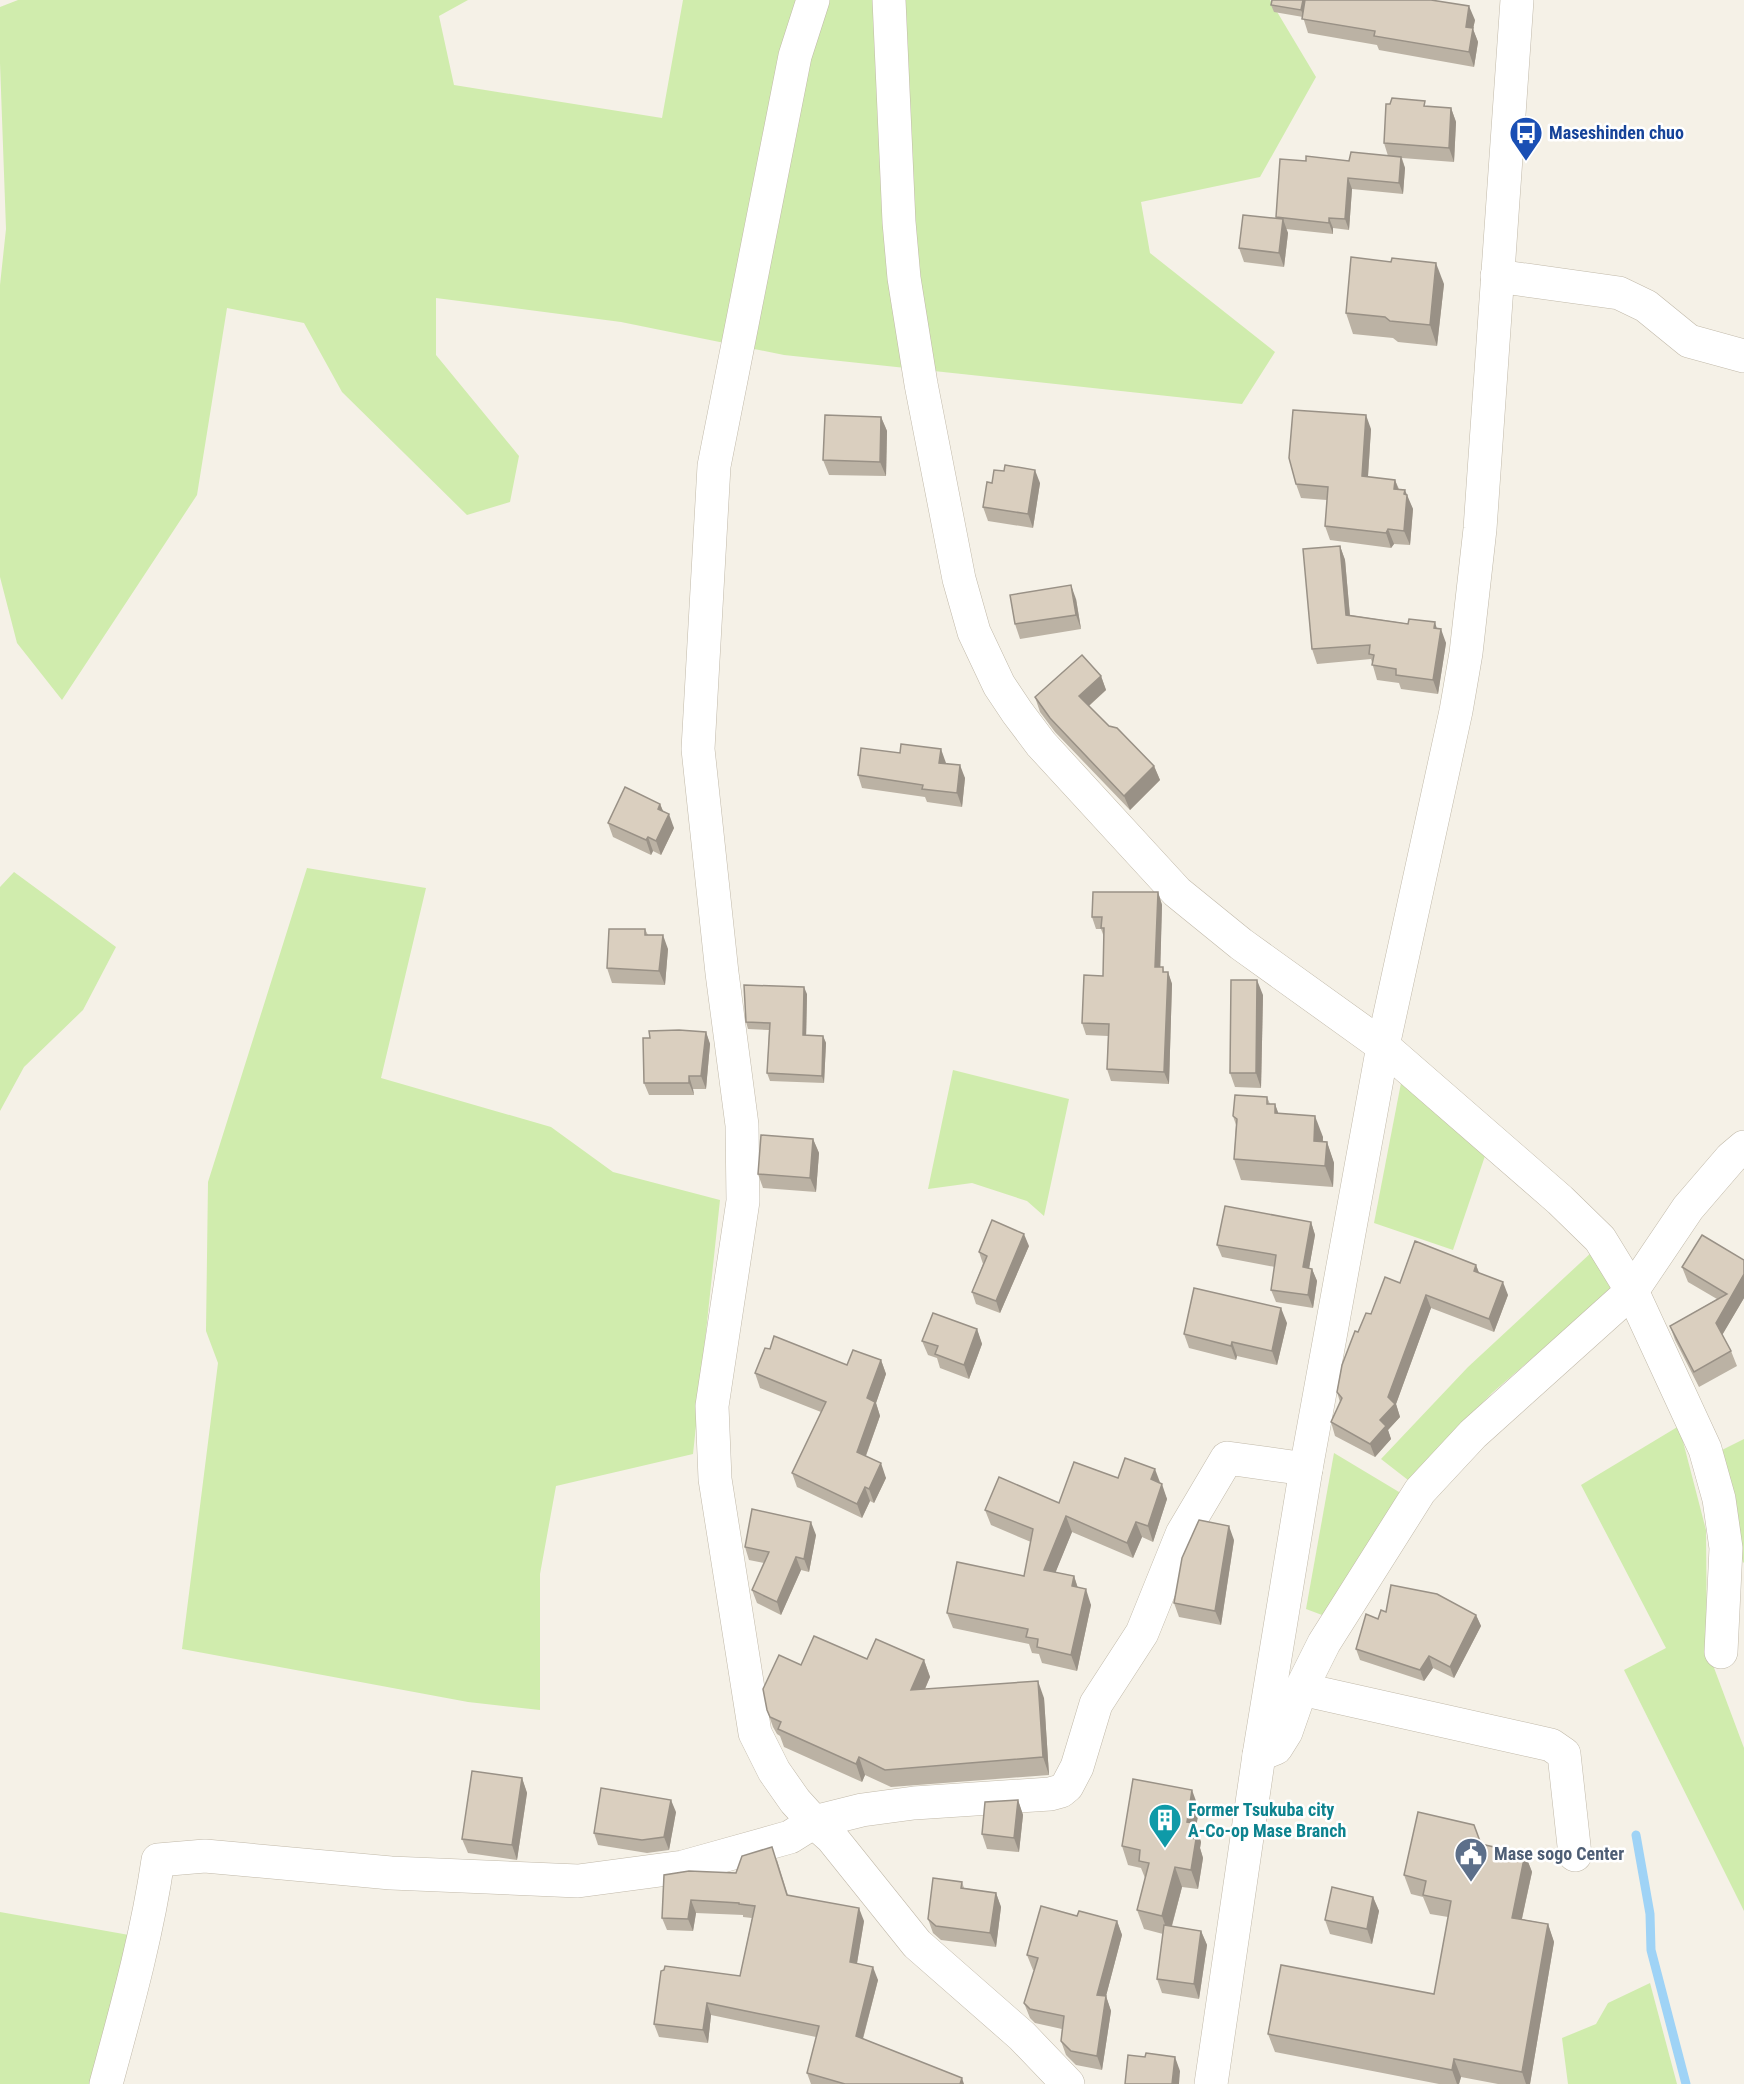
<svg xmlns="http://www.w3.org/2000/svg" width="1744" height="2084" font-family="'Roboto Condensed',sans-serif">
	<rect width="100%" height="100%" fill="#f5f1e7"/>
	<g fill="#d0ecad">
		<polygon points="18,0 468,0 439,16 454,85 662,118 683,0 1270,0 1316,77 1260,177 1141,202 1150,253 1275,352 1242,404 784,355 621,322 436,298 436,355 519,456 510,502 467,515 342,392 304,323 227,308 197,495 62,700 17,643 0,577 0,285 6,229 0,63 0,7"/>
		<polygon points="307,868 426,888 381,1078 551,1127 613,1172 720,1200 693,1454 556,1486 540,1574 540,1710 468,1702 182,1649 218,1363 206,1331 208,1182"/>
		<polygon points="14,872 116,947 83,1010 24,1067 0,1111 0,887"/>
		<polygon points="953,1070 1069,1099 1044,1216 1027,1201 972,1183 928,1189"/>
		<polygon points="1401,1083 1486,1153 1453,1250 1374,1223"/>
		<polygon points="1593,1251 1614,1287 1492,1393 1408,1480 1381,1459 1468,1367"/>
		<polygon points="1679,1426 1706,1530 1707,1649 1744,1748 1744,1911 1624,1670 1666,1648 1581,1485"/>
		<polygon points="1744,1439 1744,1562 1743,1563 1720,1451"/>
		<polygon points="1334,1453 1404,1495 1322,1615 1306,1609"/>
		<polygon points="0,1912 129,1935 91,2084 0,2084"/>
		<polygon points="1650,1983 1677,2084 1568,2084 1562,2038 1596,2024 1608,2003"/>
	</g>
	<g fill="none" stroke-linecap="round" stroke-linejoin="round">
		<polyline stroke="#9fd3f6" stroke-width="9" points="1636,1835 1650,1914 1651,1950 1686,2084"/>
		<g stroke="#c1b9a9" stroke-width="34">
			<g id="minor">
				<polyline points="813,0 795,56 714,466 698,749 722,973 742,1125 743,1201 712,1406 715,1479 755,1733 774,1771 795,1801 814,1822 832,1838 917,1944 1022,2036 1068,2084"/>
				<polyline points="889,0 899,222 904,278 921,384 959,579 974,632 999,685 1017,712 1041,744 1177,892 1241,944 1383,1046 1560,1200 1600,1239 1632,1291 1705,1449 1719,1499 1726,1548 1721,1652"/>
				<polyline points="1497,276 1619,293 1646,306 1689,341 1744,356"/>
				<polyline points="1301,1689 1551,1745 1564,1754 1575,1855"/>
				<polyline points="1259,1755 1276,1748 1286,1732 1301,1689 1324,1643 1420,1491 1473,1434 1632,1291 1688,1208 1731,1158 1744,1147"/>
				<path d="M 106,2084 C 126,2010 147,1936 158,1860 L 205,1856 L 391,1873 L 578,1881 L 683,1867 L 790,1837 L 814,1822 L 862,1810 L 914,1803 L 1050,1794 L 1061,1791 L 1067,1786 L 1077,1767 L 1096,1704 L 1142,1633 L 1182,1534 L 1227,1458 L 1306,1469"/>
				<polyline points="1211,2084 1259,1755 1306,1469 1383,1046 1456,711 1466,653 1480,529 1517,0"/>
			</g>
		</g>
		<use href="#minor" stroke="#fff" stroke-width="33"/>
	</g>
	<g fill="#bbb2a4">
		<polygon points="1271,5 1475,20 1473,29 1478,42 1474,67 1379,50 1377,45 1308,33 1303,17 1274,12"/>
		<polygon points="1427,106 1451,108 1456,122 1454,162 1402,158 1405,168 1403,194 1352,189 1349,230 1333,228 1333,234 1286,229 1288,233 1284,267 1244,262 1239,248 1276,218 1306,161 1349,161 1388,156 1384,143"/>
		<polygon points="1444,284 1437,346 1398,342 1393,338 1353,334 1346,313"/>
		<polygon points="881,417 887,431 886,476 829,475 823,460"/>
		<polygon points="1371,429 1368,477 1395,480 1399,489 1406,495 1413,509 1410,545 1394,544 1391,548 1330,540 1325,526 1327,500 1301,498 1296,484"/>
		<polygon points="992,483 1040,483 1033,528 988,521 983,507"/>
		<polygon points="1340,546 1345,560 1350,615 1437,628 1446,643 1438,694 1401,689 1399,683 1377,680 1371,659 1317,664 1312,649"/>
		<polygon points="1076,599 1081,629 1020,639 1015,624"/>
		<polygon points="1101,676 1106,690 1089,706 1109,726 1154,766 1160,780 1130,810 1055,732 1040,712 1035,697"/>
		<polygon points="900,753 946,763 965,778 962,807 927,802 925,797 862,788 858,775"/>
		<polygon points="660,804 663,811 674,828 661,855 653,851 651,855 613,837 608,823"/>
		<polygon points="1158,892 1162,905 1160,967 1163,967 1164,972 1168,972 1172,984 1169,1084 1111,1081 1107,1069 1108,1036 1086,1035 1082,1023 1103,976 1104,937 1101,929 1096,929 1092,917"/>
		<polygon points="645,929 648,935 668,949 665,985 612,983 607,968"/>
		<polygon points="807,994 806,1035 823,1036 826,1043 824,1083 770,1081 767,1073 769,1030 748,1029 746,1022"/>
		<polygon points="1263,995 1261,1088 1235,1087 1230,1073"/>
		<polygon points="706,1032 710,1044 706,1089 693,1089 694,1095 649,1095 644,1083 650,1038"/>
		<polygon points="1267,1097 1270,1104 1275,1104 1278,1113 1323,1137 1323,1141 1327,1142 1334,1163 1333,1187 1241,1180 1234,1159 1236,1125 1233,1116"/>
		<polygon points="813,1139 819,1153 816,1192 763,1188 758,1174"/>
		<polygon points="1311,1222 1315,1235 1309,1268 1312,1269 1317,1281 1313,1308 1276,1302 1271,1290 1275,1267 1222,1257 1217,1245"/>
		<polygon points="1029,1246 1000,1313 976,1304 972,1292 983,1264 979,1252"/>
		<polygon points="1744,1260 1744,1298 1722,1335 1731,1351 1737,1366 1699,1387 1675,1340 1670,1326 1717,1299 1688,1282 1682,1267"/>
		<polygon points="1476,1265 1479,1273 1508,1295 1494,1332 1431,1308 1396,1404 1400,1417 1388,1430 1391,1439 1375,1457 1335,1436 1331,1422 1340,1402 1337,1392 1358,1332 1371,1314 1400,1283"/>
		<polygon points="1287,1323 1277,1365 1237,1356 1236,1360 1189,1348 1184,1334"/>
		<polygon points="977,1329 982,1344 969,1379 940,1368 937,1358 928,1355 922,1341"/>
		<polygon points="881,1360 886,1374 876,1403 880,1416 866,1456 886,1478 874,1503 870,1501 862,1518 797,1487 792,1473 821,1412 760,1388 755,1373 847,1365"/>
		<polygon points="1118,1478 1160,1483 1167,1499 1153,1542 1142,1537 1133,1558 1072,1532 1055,1573 1074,1576 1078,1588 1091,1605 1077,1671 1042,1663 1039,1654 1032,1653 1029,1644 953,1628 947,1613 1024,1576 1031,1542 991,1525 985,1510 1059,1503"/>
		<polygon points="816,1535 809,1572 801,1570 781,1615 757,1603 752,1590 764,1563 749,1560 745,1547"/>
		<polygon points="1234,1540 1221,1625 1179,1617 1174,1603"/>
		<polygon points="1386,1612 1476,1615 1481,1626 1454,1678 1433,1668 1424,1681 1360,1660 1356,1649 1378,1619"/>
		<polygon points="867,1659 924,1660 930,1677 925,1689 1044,1698 1049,1775 891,1787 865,1775 862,1782 784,1747 780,1736 777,1734 773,1727 767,1710 801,1665"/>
		<polygon points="522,1778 527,1793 517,1860 468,1853 462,1839"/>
		<polygon points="1018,1800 1023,1815 1019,1852 987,1849 982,1834"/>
		<polygon points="1199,1809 1196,1828 1201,1842 1200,1848 1203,1858 1198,1889 1182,1887 1172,1926 1201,1931 1207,1945 1199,1999 1162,1993 1157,1979 1163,1934 1144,1929 1137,1910 1145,1878 1141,1868 1128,1865 1122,1846"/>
		<polygon points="676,1812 669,1850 647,1853 598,1845 594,1833"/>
		<polygon points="1481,1844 1525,1854 1532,1872 1522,1919 1548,1924 1554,1942 1530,2084 1498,2084 1461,2077 1459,2084 1439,2084 1275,2052 1268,2034 1434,1994 1448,1917 1430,1914 1423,1897 1411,1894 1404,1875"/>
		<polygon points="777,1860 788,1895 864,1921 857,1963 878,1980 863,2039 964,2084 811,2084 807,2073 816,2037 711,2015 708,2043 659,2037 654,2024 740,1976 752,1918 743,1917 743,1915 696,1913 693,1931 667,1930 662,1918 736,1873"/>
		<polygon points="962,1882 964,1888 996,1893 1001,1907 996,1947 941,1940 933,1933 928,1919"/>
		<polygon points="1373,1897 1379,1911 1372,1944 1330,1934 1325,1920"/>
		<polygon points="1077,1916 1117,1921 1122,1935 1106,1996 1111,2011 1102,2070 1076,2065 1066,2055 1061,2041 1062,2029 1035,2023 1030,2018 1024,2003 1035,1970 1033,1970 1027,1955"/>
	</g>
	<g fill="#999186">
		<polygon points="1303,0 1307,0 1304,17 1301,10"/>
		<polygon points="1469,6 1475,20 1473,29 1478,42 1474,67 1469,52 1466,27"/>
		<polygon points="1451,108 1456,122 1454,162 1449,148"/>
		<polygon points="1401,157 1405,168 1403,194 1399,183"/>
		<polygon points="1348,178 1352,189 1349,230 1345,219"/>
		<polygon points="1329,218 1333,228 1333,234 1329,223"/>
		<polygon points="1283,219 1288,233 1284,267 1279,253"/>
		<polygon points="1436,263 1444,284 1437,346 1430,325"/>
		<polygon points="1366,415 1371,429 1367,490 1362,476"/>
		<polygon points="881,417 887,431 886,476 880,462"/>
		<polygon points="1035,470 1040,483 1033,528 1028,514"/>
		<polygon points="1395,480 1400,494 1394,489"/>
		<polygon points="1405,490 1413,509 1410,545 1404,531"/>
		<polygon points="1388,529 1394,544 1391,548 1386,533"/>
		<polygon points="1340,546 1345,560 1351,629 1346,615"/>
		<polygon points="1071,585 1076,599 1081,629 1076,615"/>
		<polygon points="1435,622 1439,636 1441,629 1446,643 1438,694 1433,680 1434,628"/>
		<polygon points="1101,676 1106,690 1084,710 1079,696"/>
		<polygon points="941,749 946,763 944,776 939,763"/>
		<polygon points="960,765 965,778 962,807 957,793"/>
		<polygon points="1154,766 1160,780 1130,810 1124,796"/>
		<polygon points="660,804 666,818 658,809"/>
		<polygon points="669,814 674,828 661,855 656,841"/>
		<polygon points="648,837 653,851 651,855 646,840"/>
		<polygon points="1158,892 1162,905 1160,980 1155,967"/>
		<polygon points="663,935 668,949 665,985 659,971"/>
		<polygon points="1168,972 1172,984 1169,1084 1164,1072"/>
		<polygon points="1257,980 1263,995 1261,1088 1256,1073"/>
		<polygon points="804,987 807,994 806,1042 803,1035"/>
		<polygon points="706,1032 710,1044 706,1089 701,1076"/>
		<polygon points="823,1036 826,1043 824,1083 822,1076"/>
		<polygon points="689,1076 693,1089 694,1095 689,1083"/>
		<polygon points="1275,1104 1283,1126 1275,1113"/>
		<polygon points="1315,1116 1323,1137 1321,1162 1314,1141"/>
		<polygon points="813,1139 819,1153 816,1192 810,1178"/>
		<polygon points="1327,1142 1334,1163 1333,1187 1325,1166"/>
		<polygon points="1311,1222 1315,1235 1307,1280 1303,1267"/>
		<polygon points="1024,1234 1029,1246 1000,1313 996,1301"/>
		<polygon points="1476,1265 1481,1278 1474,1271"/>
		<polygon points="1312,1269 1317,1281 1313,1308 1308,1295"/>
		<polygon points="1744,1274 1744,1298 1721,1337 1716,1323"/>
		<polygon points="1503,1282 1508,1295 1494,1332 1489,1319"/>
		<polygon points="1426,1295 1431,1308 1396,1404 1400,1417 1388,1430 1391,1439 1375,1457 1370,1444"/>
		<polygon points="1281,1308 1287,1323 1277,1365 1272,1351"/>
		<polygon points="977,1329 982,1344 969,1379 964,1365"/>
		<polygon points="1232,1342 1237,1356 1236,1360 1231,1346"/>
		<polygon points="881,1360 886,1374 876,1403 880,1416 862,1466 857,1452 867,1398"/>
		<polygon points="881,1463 886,1478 874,1503 869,1489"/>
		<polygon points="1155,1469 1161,1485 1151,1479"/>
		<polygon points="1162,1484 1167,1499 1153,1542 1148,1526"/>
		<polygon points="865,1487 870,1501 862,1518 857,1504"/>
		<polygon points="1066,1516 1072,1532 1050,1586 1044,1570"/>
		<polygon points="811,1522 816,1535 809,1572 804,1559"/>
		<polygon points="1136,1522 1142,1537 1133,1558 1127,1543"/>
		<polygon points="1229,1526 1234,1540 1221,1625 1215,1611"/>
		<polygon points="796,1557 801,1570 781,1615 777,1602"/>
		<polygon points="1074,1576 1079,1592 1072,1586"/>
		<polygon points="1086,1589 1091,1605 1077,1671 1071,1655"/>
		<polygon points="1476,1615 1481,1626 1454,1678 1450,1667"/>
		<polygon points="1429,1656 1433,1668 1424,1681 1420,1670"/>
		<polygon points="924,1660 930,1677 917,1707 911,1690"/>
		<polygon points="1038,1681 1044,1698 1049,1775 1043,1757"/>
		<polygon points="859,1757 865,1775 862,1782 856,1764"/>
		<polygon points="522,1778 527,1793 517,1860 512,1845"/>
		<polygon points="1192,1790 1199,1809 1196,1828 1201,1842 1200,1848 1203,1858 1198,1889 1191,1870 1187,1822"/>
		<polygon points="671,1800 676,1812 669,1850 664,1837"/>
		<polygon points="1018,1800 1023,1815 1019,1852 1014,1838"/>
		<polygon points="1525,1854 1532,1872 1518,1936 1512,1918"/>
		<polygon points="1175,1867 1182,1887 1169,1936 1162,1916"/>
		<polygon points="996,1893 1001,1907 996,1947 990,1933"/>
		<polygon points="1373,1897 1379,1911 1372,1944 1367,1929"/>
		<polygon points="691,1900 696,1913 693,1931 688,1919"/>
		<polygon points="859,1908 864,1921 855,1975 850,1962"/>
		<polygon points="1117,1921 1122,1935 1106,1996 1111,2011 1102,2070 1097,2056 1097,1995"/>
		<polygon points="1548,1924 1554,1942 1530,2084 1526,2084 1522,2072"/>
		<polygon points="1201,1931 1207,1945 1199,1999 1194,1984"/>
		<polygon points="873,1967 878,1980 860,2049 856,2036"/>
		<polygon points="707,2003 711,2015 708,2043 703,2030"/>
		<polygon points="1175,2057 1180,2071 1179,2084 1172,2084"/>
		<polygon points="1454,2059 1461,2077 1459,2084 1457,2084 1452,2070"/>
		<polygon points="962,2078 964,2084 960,2084"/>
	</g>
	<g fill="#dacfbf" stroke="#999186" stroke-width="1.5">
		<polygon points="1272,0 1303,0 1301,10 1271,5"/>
		<polygon points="1305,0 1431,0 1469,6 1466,27 1473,28 1469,52 1374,36 1375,31 1302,19"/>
		<polygon points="1392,98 1425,101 1424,106 1451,108 1449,148 1384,143 1386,104 1390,104"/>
		<polygon points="1351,152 1401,157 1399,183 1348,178 1345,219 1329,218 1329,223 1276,217 1280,159 1306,161 1306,156 1349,161"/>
		<polygon points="1243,215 1283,219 1279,253 1239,248"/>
		<polygon points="1351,257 1391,262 1392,258 1436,263 1430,325 1390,321 1385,317 1346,313"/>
		<polygon points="1293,410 1366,415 1362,476 1395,480 1394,489 1405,490 1404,494 1407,495 1404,531 1388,529 1386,533 1325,526 1328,487 1296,484 1289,458"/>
		<polygon points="825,415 881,417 880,462 823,460"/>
		<polygon points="1005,465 1035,470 1028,514 983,507 987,482 992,483 994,470 1004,471"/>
		<polygon points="1340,546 1346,615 1408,624 1409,619 1435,622 1434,628 1441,629 1433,680 1396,675 1396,669 1372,665 1374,655 1369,654 1370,645 1312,649 1303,549"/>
		<polygon points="1071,585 1076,615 1015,624 1010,595"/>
		<polygon points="1082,655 1101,676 1079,696 1109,726 1117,728 1154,766 1124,796 1050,718 1035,697"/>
		<polygon points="901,744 941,749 939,763 960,765 957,793 922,789 923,785 858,775 861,748 900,753"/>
		<polygon points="625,787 660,804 658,809 669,814 656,841 648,837 646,840 608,823"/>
		<polygon points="1093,892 1158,892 1155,967 1163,967 1163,972 1168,972 1164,1072 1107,1069 1109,1024 1082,1023 1084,975 1103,976 1104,928 1101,928 1102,917 1092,917"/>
		<polygon points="609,929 645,929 645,935 663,935 659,971 607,968"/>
		<polygon points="1231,980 1257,980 1256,1073 1230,1073"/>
		<polygon points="744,985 804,987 803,1035 823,1036 822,1076 767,1073 770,1023 746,1022"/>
		<polygon points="679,1030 706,1032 701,1076 689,1076 689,1083 644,1083 643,1038 650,1038 649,1031"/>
		<polygon points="1235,1095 1267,1097 1267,1104 1275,1104 1275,1113 1315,1116 1314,1141 1327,1142 1325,1166 1234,1159 1237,1119 1233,1116"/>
		<polygon points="761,1135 813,1139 810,1178 758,1174"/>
		<polygon points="1225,1206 1311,1222 1303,1267 1312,1269 1308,1295 1271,1290 1276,1255 1217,1245"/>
		<polygon points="992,1220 1024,1234 996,1301 972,1292 987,1256 979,1252"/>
		<polygon points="1702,1235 1744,1260 1744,1274 1716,1323 1731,1351 1694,1372 1670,1326 1727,1294 1682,1267"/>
		<polygon points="1415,1241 1476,1265 1474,1271 1503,1282 1489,1319 1426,1295 1388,1397 1395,1404 1380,1420 1386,1426 1370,1444 1331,1422 1342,1398 1337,1392 1342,1365 1355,1331 1358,1332 1366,1313 1371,1314 1385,1277 1400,1283"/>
		<polygon points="1194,1288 1281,1308 1272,1351 1232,1342 1231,1346 1184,1334"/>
		<polygon points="933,1313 977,1329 964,1365 935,1354 938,1346 922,1341"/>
		<polygon points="774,1336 847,1365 853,1350 881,1360 867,1398 875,1402 857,1452 881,1463 869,1489 865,1487 857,1504 792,1473 826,1402 755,1373 765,1348 770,1349"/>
		<polygon points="1125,1458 1155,1469 1151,1479 1162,1484 1148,1526 1136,1522 1127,1543 1066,1516 1044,1570 1074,1576 1072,1586 1086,1589 1071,1655 1037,1647 1038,1639 1026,1637 1028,1629 947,1613 957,1562 1024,1576 1033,1529 985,1510 999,1477 1059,1503 1074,1462 1118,1478"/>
		<polygon points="752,1509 811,1522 804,1559 796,1557 777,1602 752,1590 769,1552 745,1547"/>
		<polygon points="1199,1520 1229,1526 1215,1611 1174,1603 1182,1558"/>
		<polygon points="1391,1585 1437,1594 1476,1615 1450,1667 1429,1656 1420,1670 1356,1649 1366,1614 1378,1619 1381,1610 1386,1612"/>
		<polygon points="814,1636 867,1659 876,1639 924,1660 911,1690 1038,1681 1043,1757 885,1770 859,1757 856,1764 778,1729 781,1722 770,1717 767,1710 763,1689 779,1655 801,1665"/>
		<polygon points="472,1771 522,1778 512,1845 462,1839"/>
		<polygon points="1133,1779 1192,1790 1187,1822 1194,1823 1191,1838 1196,1839 1191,1870 1175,1867 1162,1916 1137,1910 1149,1863 1139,1861 1140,1850 1122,1846"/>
		<polygon points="601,1788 671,1800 664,1837 642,1840 594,1833"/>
		<polygon points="1018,1800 1014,1838 982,1834 985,1802"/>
		<polygon points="1418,1812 1474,1825 1481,1844 1525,1854 1512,1918 1548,1924 1522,2072 1454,2059 1452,2070 1268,2034 1281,1965 1434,1994 1451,1901 1423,1895 1426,1881 1404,1875"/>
		<polygon points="772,1847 787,1895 859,1908 850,1962 873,1967 856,2036 962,2078 960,2084 845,2084 807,2073 819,2026 707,2003 703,2030 654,2024 661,1971 664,1970 665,1966 740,1976 755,1906 739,1904 739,1903 691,1900 688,1919 662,1918 664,1875 689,1871 736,1873 742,1856"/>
		<polygon points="933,1878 962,1882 961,1888 996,1893 990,1933 936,1926 928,1919"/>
		<polygon points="1332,1887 1373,1897 1367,1929 1325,1920"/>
		<polygon points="1041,1906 1077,1916 1079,1911 1117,1921 1097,1995 1106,1996 1097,2056 1071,2051 1061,2041 1064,2016 1030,2009 1024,2003 1038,1958 1027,1955"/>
		<polygon points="1164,1925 1201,1931 1194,1984 1157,1979"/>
		<polygon points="1146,2053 1175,2057 1172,2084 1125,2084 1128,2055 1145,2057"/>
	</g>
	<defs>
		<g id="bus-pin" transform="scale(1.725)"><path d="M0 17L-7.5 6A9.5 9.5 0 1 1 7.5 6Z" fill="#1a4fb4" stroke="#fff"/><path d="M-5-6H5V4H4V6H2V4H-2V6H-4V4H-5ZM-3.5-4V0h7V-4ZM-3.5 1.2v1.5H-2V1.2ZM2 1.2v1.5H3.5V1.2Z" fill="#fff"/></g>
		<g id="building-pin" transform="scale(1.725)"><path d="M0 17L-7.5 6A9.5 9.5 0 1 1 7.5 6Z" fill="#0f9aa8" stroke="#fff"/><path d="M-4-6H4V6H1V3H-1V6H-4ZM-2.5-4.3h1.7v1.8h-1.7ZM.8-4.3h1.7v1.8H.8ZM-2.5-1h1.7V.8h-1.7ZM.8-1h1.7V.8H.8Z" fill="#fff"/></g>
		<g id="civic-pin" transform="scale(1.725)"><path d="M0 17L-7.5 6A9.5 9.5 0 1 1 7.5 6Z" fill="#5c6f8a" stroke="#fff"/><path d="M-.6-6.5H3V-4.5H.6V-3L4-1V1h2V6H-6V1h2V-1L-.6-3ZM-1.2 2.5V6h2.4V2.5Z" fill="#fff"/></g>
	</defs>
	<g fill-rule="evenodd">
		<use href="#bus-pin" x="1526" y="133"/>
		<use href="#building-pin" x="1165" y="1820"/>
		<use href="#civic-pin" x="1471" y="1854"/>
	</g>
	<g text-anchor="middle" stroke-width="5" stroke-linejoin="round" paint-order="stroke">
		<g font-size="18" font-weight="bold" fill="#164399" stroke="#fff" text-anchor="start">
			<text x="1549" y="139">Maseshinden chuo</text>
		</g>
		<g font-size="18" font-weight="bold" fill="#0d838f" stroke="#fff" text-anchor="start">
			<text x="1188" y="1816">Former Tsukuba city<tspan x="1188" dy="21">A-Co-op Mase Branch</tspan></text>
		</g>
		<g font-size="18" font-weight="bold" fill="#4e5e75" stroke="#fff" text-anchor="start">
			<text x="1494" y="1860">Mase sogo Center</text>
		</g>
	</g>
</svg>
